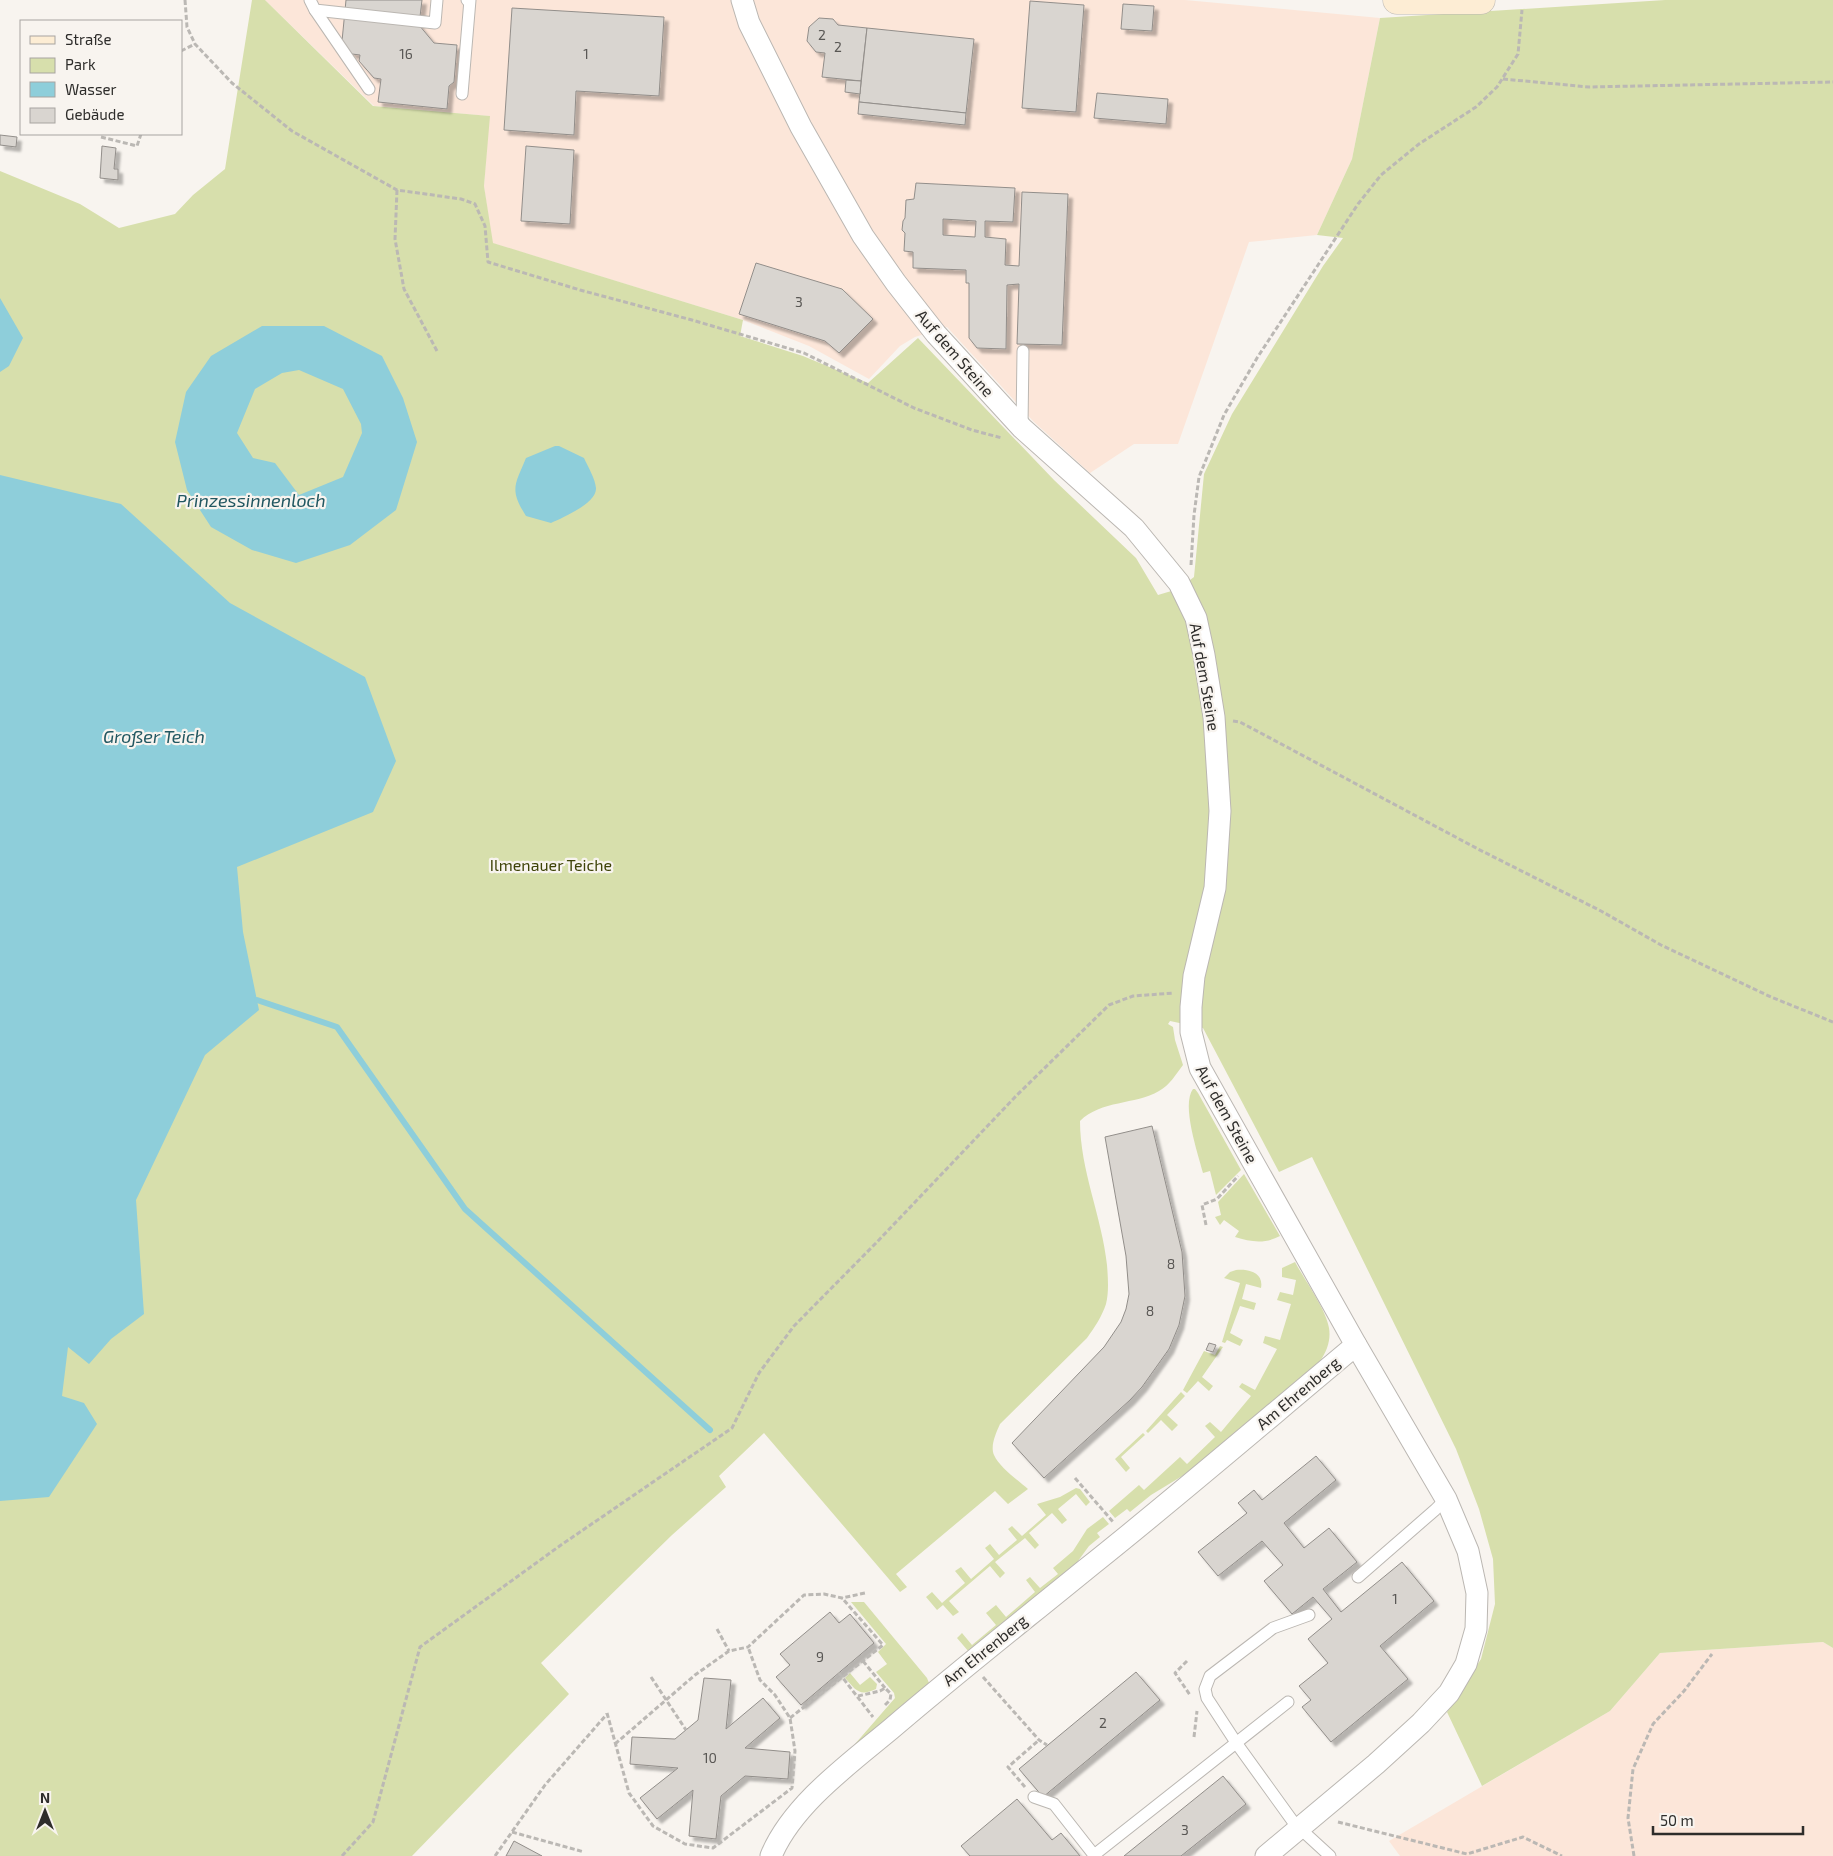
<svg xmlns="http://www.w3.org/2000/svg" width="1833" height="1856" font-family="'Exo 2',sans-serif">
	<defs>
		<filter id="shadow"><feDropShadow dx="4.5" dy="4.5" stdDeviation="1" flood-color="#0004"/></filter>
	</defs>
	<rect width="100%" height="100%" fill="#f8f4ef"/>
	<g fill="#fce6d9">
		<polygon points="265,0 1185,0 1380,18 1352,159 1317,235 1249,242 1178,444 1134,444 1090,473 1033,421 947,327 915,337 900,346 869,379 809,346 743,320 492,243 484,186 489,116 374,106"/>
		<polygon points="1823,1642 1833,1648 1833,1856 1400,1856 1389,1841 1610,1711 1660,1653"/>
	</g>
	<g fill="#d7dfac">
		<path d="M 252,0 L 265,0 L 373,106 L 490,116 L 484,186 L 493,243 L 743,320 L 740,336 L 803,356 L 868,383 L 918,338 L 1054,480 L 1136,558 L 1158,595 L 1178,589 L 1194,577 L 1204,474 L 1232,414 L 1323,266 L 1343,238 L 1317,235 L 1352,159 L 1380,18 L 1665,0 L 1833,0 L 1833,1648 L 1823,1642 L 1660,1653 L 1610,1711 L 1482,1786 L 1447,1712 L 1481,1659 L 1495,1604 L 1493,1559 L 1479,1509 L 1456,1449 L 1312,1157 L 1279,1172 L 1203,1028 L 1170,1021 L 1168,1024 L 1173,1027 L 1175,1040 L 1183,1065 C 1176,1074 1170,1085 1159,1091 C 1135,1105 1101,1100 1080,1121 C 1080,1170 1102,1217 1107,1265 C 1108,1278 1109,1292 1106,1304 C 1102,1316 1095,1327 1087,1338 L 1000,1424 C 996,1433 990,1446 994,1455 C 999,1467 1019,1481 1028,1489 L 1008,1504 L 995,1491 L 896,1574 L 907,1587 L 900,1592 L 764,1433 L 719,1476 L 726,1487 L 672,1535 L 541,1663 L 569,1694 L 412,1856 L 0,1856 L 0,171 L 80,204 L 119,228 L 175,214 L 193,195 L 225,169 Z"/>
		<path d="M 1193,1089 L 1195,1089 L 1198,1093 L 1241,1170 L 1216,1195 L 1210,1171 L 1203,1173 C 1198,1153 1181,1105 1193,1089 Z"/>
		<path d="M 1244,1174 L 1280,1236 C 1265,1244 1251,1242 1235,1237 L 1239,1231 L 1224,1220 L 1220,1225 L 1215,1217 L 1221,1215 L 1218,1202 Z"/>
		<path d="M 1295,1262 C 1304,1279 1326,1309 1329,1328 C 1331,1340 1327,1351 1320,1361 L 1236,1432 L 1238,1435 L 1197,1467 L 1151,1495 L 1130,1512 L 1127,1509 L 1115,1518 L 1109,1511 L 1139,1485 L 1144,1490 L 1180,1457 L 1187,1464 L 1215,1437 L 1205,1426 L 1210,1422 L 1221,1432 L 1251,1396 L 1239,1387 L 1242,1383 L 1255,1390 L 1277,1349 L 1263,1343 L 1265,1336 L 1280,1340 L 1291,1304 L 1277,1300 L 1280,1292 L 1293,1295 L 1296,1280 L 1282,1277 L 1282,1268 Z"/>
		<path d="M 1236,1270 C 1248,1269 1264,1272 1261,1288 L 1246,1284 L 1242,1299 L 1256,1303 L 1254,1310 L 1240,1306 L 1230,1333 L 1243,1340 L 1240,1346 L 1227,1340 L 1225,1343 L 1222,1342 L 1240,1283 L 1224,1278 L 1230,1272 Z"/>
		<polygon points="1220,1346 1223,1347 1202,1377 1213,1386 1209,1391 1198,1381 1187,1393 1183,1390 1204,1351 1215,1355"/>
		<polygon points="1181,1392 1185,1396 1167,1415 1178,1425 1172,1431 1161,1420 1148,1433 1146,1431"/>
		<polygon points="1143,1433 1145,1435 1121,1457 1130,1468 1126,1472 1115,1459"/>
		<polygon points="1076,1488 1080,1489 1090,1502 1086,1506 1076,1494 1058,1509 1067,1520 1062,1524 1052,1513 1029,1533 1039,1545 1035,1549 1025,1538 995,1562 1005,1573 1000,1578 990,1566 949,1601 959,1612 953,1616 943,1605 937,1610 926,1597 932,1592 942,1603 965,1583 955,1571 961,1567 971,1579 994,1559 985,1548 990,1544 999,1555 1017,1540 1008,1529 1012,1526 1022,1536 1046,1515 1037,1504 1060,1497"/>
		<polygon points="1103,1517 1109,1524 1097,1533 1100,1537 1089,1546 1067,1576 969,1652 957,1638 962,1633 972,1645 996,1625 986,1613 996,1605 1006,1617 1035,1592 1026,1580 1030,1577 1040,1588 1058,1574 1053,1568 1073,1551 1087,1529"/>
		<polygon points="851,1602 864,1602 927,1678 929,1683 856,1751 855,1744 895,1698 894,1693 876,1672 887,1664 878,1652 886,1644"/>
		<path d="M 850,1673 L 860,1685 L 870,1677 L 877,1684 L 876,1689 C 859,1697 856,1690 845,1678 Z"/>
	</g>
	<g fill="#8eceda" fill-rule="evenodd">
		<polygon points="0,298 23,338 9,366 0,372"/>
		<path d="M 262,326 L 324,326 L 382,356 L 403,398 L 417,442 L 396,510 L 350,545 L 296,563 L 252,550 L 211,527 L 187,490 L 175,442 L 186,392 L 211,356 ZM 299,370 L 343,389 L 361,424 L 362,433 L 343,477 L 299,495 L 275,463 L 253,458 L 237,433 L 255,389 L 282,373 Z"/>
		<path d="M 555,446 L 559,446 L 584,458 C 588,467 595,478 596,488 C 597,503 562,518 551,523 L 526,516 C 509,489 515,485 526,458 Z"/>
		<polygon points="0,475 121,504 230,603 365,677 396,761 373,812 237,867 243,932 259,1010 205,1055 136,1200 144,1314 111,1339 89,1364 68,1347 62,1396 84,1403 97,1424 49,1497 0,1501"/>
	</g>
	<g fill="none" stroke-linecap="round" stroke-linejoin="round">
		<polyline stroke="#8eceda" stroke-width="6" points="257,1000 337,1027 465,1209 710,1430"/>
	</g>
	<g fill="#d9d5d0" stroke="#928e8a" fill-rule="evenodd" filter="url(#shadow)">
		<polygon points="346,0 422,0 419,25 434,43 457,45 454,82 449,86 447,109 378,102 381,79 374,78 359,61 360,55 352,54 342,41"/>
		<polygon points="1030,1 1084,5 1076,112 1022,108"/>
		<polygon points="1123,4 1154,6 1152,31 1121,29"/>
		<polygon points="512,8 664,17 659,96 576,91 574,135 504,130"/>
		<polygon points="819,18 833,19 838,25 867,28 861,81 822,77 825,53 816,52 807,41 809,27"/>
		<polygon points="867,28 974,39 966,113 859,102"/>
		<polygon points="846,80 861,81 860,94 845,92"/>
		<polygon points="1097,93 1168,99 1166,124 1094,118"/>
		<polygon points="859,102 966,113 965,125 858,114"/>
		<polygon points="0,135 17,137 16,147 0,145"/>
		<polygon points="102,146 116,148 114,169 118,169 118,180 100,178"/>
		<polygon points="526,146 574,150 570,224 521,221"/>
		<path d="M 916,183 L 1015,188 L 1013,222 L 985,221 L 985,237 L 1006,239 L 1005,265 L 1019,266 L 1022,192 L 1068,194 L 1062,345 L 1017,344 L 1019,284 L 1007,285 L 1006,349 L 977,348 L 969,338 L 969,283 L 966,283 L 966,270 L 913,268 L 913,252 L 904,251 L 905,233 L 902,230 L 903,221 L 905,218 L 906,200 L 914,199 ZM 943,219 L 976,221 L 975,237 L 943,235 Z"/>
		<polygon points="756,263 842,289 873,319 839,353 825,341 739,314"/>
		<polygon points="1152,1126 1182,1252 1185,1296 1179,1325 1169,1349 1142,1387 1130,1400 1044,1478 1012,1443 1104,1347 1121,1322 1126,1309 1129,1294 1126,1256 1105,1137"/>
		<polygon points="1209,1343 1216,1345 1213,1352 1206,1350"/>
		<polygon points="1316,1456 1336,1480 1284,1523 1304,1548 1329,1528 1357,1562 1323,1589 1341,1612 1402,1562 1434,1601 1380,1646 1408,1679 1331,1742 1302,1707 1311,1700 1299,1686 1328,1663 1308,1639 1332,1619 1313,1597 1292,1614 1264,1581 1283,1565 1262,1541 1218,1576 1198,1552 1247,1513 1238,1503 1254,1490 1262,1500"/>
		<polygon points="830,1612 839,1623 850,1614 874,1643 801,1705 776,1677 790,1665 780,1654"/>
		<polygon points="1136,1672 1160,1700 1043,1797 1019,1769"/>
		<polygon points="704,1678 731,1680 726,1729 763,1698 780,1718 745,1748 790,1752 788,1779 745,1776 721,1796 716,1839 689,1836 693,1790 657,1819 640,1798 678,1768 630,1764 632,1737 675,1739 698,1720"/>
		<polygon points="1223,1776 1246,1804 1181,1856 1124,1856"/>
		<polygon points="1017,1799 1052,1840 1061,1833 1080,1856 970,1856 961,1846"/>
		<polygon points="514,1841 542,1856 506,1856"/>
	</g>
	<g fill="none" stroke-linecap="round" stroke-linejoin="round">
		<g stroke="#bbb7b2" stroke-width="13">
			<g id="service">
				<polyline points="310,0 315,10 435,23 437,0"/>
				<polyline points="315,10 369,89"/>
				<polyline points="462,94 470,0 467,0"/>
				<polyline points="1022,426 1023,351"/>
				<polyline points="1358,1577 1435,1510 1446,1499"/>
				<polyline points="1309,1615 1273,1628 1210,1676 1205,1689 1207,1698 1237,1744 1294,1823 1330,1856"/>
				<polyline points="1034,1797 1054,1804 1094,1855 1288,1702"/>
			</g>
		</g>
		<g stroke="#bbb7b2" stroke-width="23">
			<g id="minor">
				<polyline points="742,0 749,23 801,127 863,236 896,283 936,334 1022,428 1134,528 1179,583 1196,618 1204,655 1214,717 1220,811 1215,888 1194,976 1191,1007 1191,1032 1200,1068 1356,1345 1446,1499 1468,1551 1477,1593 1476,1629 1466,1664 1449,1693 1421,1723 1376,1764 1266,1856"/>
				<path d="M 771,1856 C 792,1805 849,1764 891,1729 C 954,1675 1020,1623 1085,1570 C 1177,1497 1266,1420 1356,1345"/>
			</g>
		</g>
		<g stroke="#bbb7b2" stroke-width="29">
			<polyline id="secondary" points="1397,0 1481,0"/>
		</g>
		<g stroke="#bbb8b4" stroke-width="3" stroke-dasharray="5 2.5" stroke-linecap="butt">
			<polyline points="185,0 187,27 195,44 232,83 292,131 397,190 461,199 475,204 485,226 488,262 580,290 692,320 804,353 914,408 972,430 1002,438"/>
			<polyline points="181,51 195,44"/>
			<polyline points="1503,79 1589,87 1833,82"/>
			<polyline points="101,137 137,146 141,134"/>
			<polyline points="397,190 395,239 404,289 437,351"/>
			<polyline points="1191,565 1194,515 1199,477 1224,415 1257,358 1358,204 1381,175 1419,144 1476,107 1497,87 1518,54 1522,10"/>
			<polyline points="1233,721 1240,722 1478,849 1601,911 1661,945 1771,997 1833,1022"/>
			<polyline points="1206,1225 1202,1205 1217,1199 1238,1176"/>
			<polyline points="1075,1478 1114,1523"/>
			<polyline points="717,1629 729,1651"/>
			<polyline points="863,1661 885,1688"/>
			<polyline points="1187,1661 1175,1673 1190,1695"/>
			<polyline points="839,1673 873,1717"/>
			<polyline points="651,1677 686,1730"/>
			<polyline points="983,1677 1039,1740 1047,1745"/>
			<polyline points="858,1696 880,1691 885,1688 891,1694 890,1700 885,1705"/>
			<polyline points="607,1713 629,1793 653,1826 685,1844 713,1848 792,1788 795,1751 790,1718 775,1695 760,1680 748,1647"/>
			<polyline points="790,1718 883,1645 842,1598"/>
			<polyline points="1194,1737 1197,1711"/>
			<polyline points="615,1744 695,1675 729,1651 748,1647 804,1595 824,1594 842,1598 865,1593"/>
			<polyline points="1025,1787 1008,1767 1039,1740"/>
			<polyline points="1338,1822 1467,1854 1523,1837 1562,1856"/>
			<polyline points="512,1832 584,1852"/>
			<polyline points="342,1856 373,1822 420,1647 561,1545 732,1428 759,1373 794,1326 877,1242 1017,1095 1109,1005 1133,996 1174,993"/>
			<polyline points="495,1856 545,1785 607,1714"/>
			<polyline points="1634,1856 1628,1818 1633,1769 1653,1724 1684,1691 1712,1654"/>
		</g>
		<use href="#service" stroke="#fff" stroke-width="11"/>
		<use href="#minor" stroke="#fff" stroke-width="21"/>
		<use href="#secondary" stroke="#fdedd4" stroke-width="28"/>
	</g>
	<g text-anchor="middle" stroke-width="4.5" stroke-linejoin="round" paint-order="stroke">
		<g font-size="14" fill="#595754">
			<text x="822" y="40">2</text>
			<text x="838" y="52">2</text>
			<text x="406" y="59">16</text>
			<text x="586" y="59">1</text>
			<text x="799" y="307">3</text>
			<text x="1171" y="1269">8</text>
			<text x="1150" y="1316">8</text>
			<text x="1395" y="1604">1</text>
			<text x="820" y="1662">9</text>
			<text x="1103" y="1728">2</text>
			<text x="710" y="1763">10</text>
			<text x="1185" y="1835">3</text>
		</g>
		<g font-size="16" fill="#2e2d2b" stroke="#f8f4ef">
			<text transform="translate(955 353) rotate(49)" y="6">Auf dem Steine</text>
			<text transform="translate(1205 677) rotate(80)" y="6">Auf dem Steine</text>
			<text transform="translate(1227 1114) rotate(61)" y="6">Auf dem Steine</text>
			<text transform="translate(1298 1393) rotate(-40)" y="6">Am Ehrenberg</text>
			<text transform="translate(985 1650) rotate(-39)" y="6">Am Ehrenberg</text>
		</g>
		<g font-size="16" fill="#3e4308" stroke="#f8f4ef">
			<text x="551" y="871">Ilmenauer Teiche</text>
		</g>
		<g font-size="18" font-style="italic" fill="#215761" stroke="#f8f4ef">
			<text x="251" y="507">Prinzessinnenloch</text>
			<text x="154" y="743">Großer Teich</text>
		</g>
	</g>
	<rect x="20" y="20" width="162" height="115" fill="#f8f4ef" stroke="#a7a4a1"/>
	<rect x="30" y="36" width="25" height="8" fill="#fdedd4" stroke="#a7a4a1"/>
	<text x="65" y="45" font-size="15" fill="#2e2d2b">Straße</text>
	<rect x="30" y="58" width="25" height="15" fill="#d7dfac" stroke="#a7a4a1"/>
	<text x="65" y="70" font-size="15" fill="#2e2d2b">Park</text>
	<rect x="30" y="82" width="25" height="15" fill="#8eceda" stroke="#a7a4a1"/>
	<text x="65" y="95" font-size="15" fill="#2e2d2b">Wasser</text>
	<rect x="30" y="108" width="25" height="15" fill="#d9d5d0" stroke="#a7a4a1"/>
	<text x="65" y="120" font-size="15" fill="#2e2d2b">Gebäude</text>
	<g transform="translate(45 1811)" stroke="#f8f4ef" stroke-width="4" paint-order="stroke">
	<path d="M0-4L9 19L0 12L-9 19Z" fill="#2e2d2b"/>
	<text y="-8" font-size="14" font-weight="bold" text-anchor="middle" fill="#2e2d2b">N</text>
	</g>
	<path d="M1653 1826v8h150v-8" fill="none" stroke="#2e2d2b" stroke-width="2.5"/>
	<text x="1660" y="1826" font-size="15" fill="#2e2d2b" stroke="#f8f4ef" stroke-width="4" paint-order="stroke">50 m</text>
</svg>
